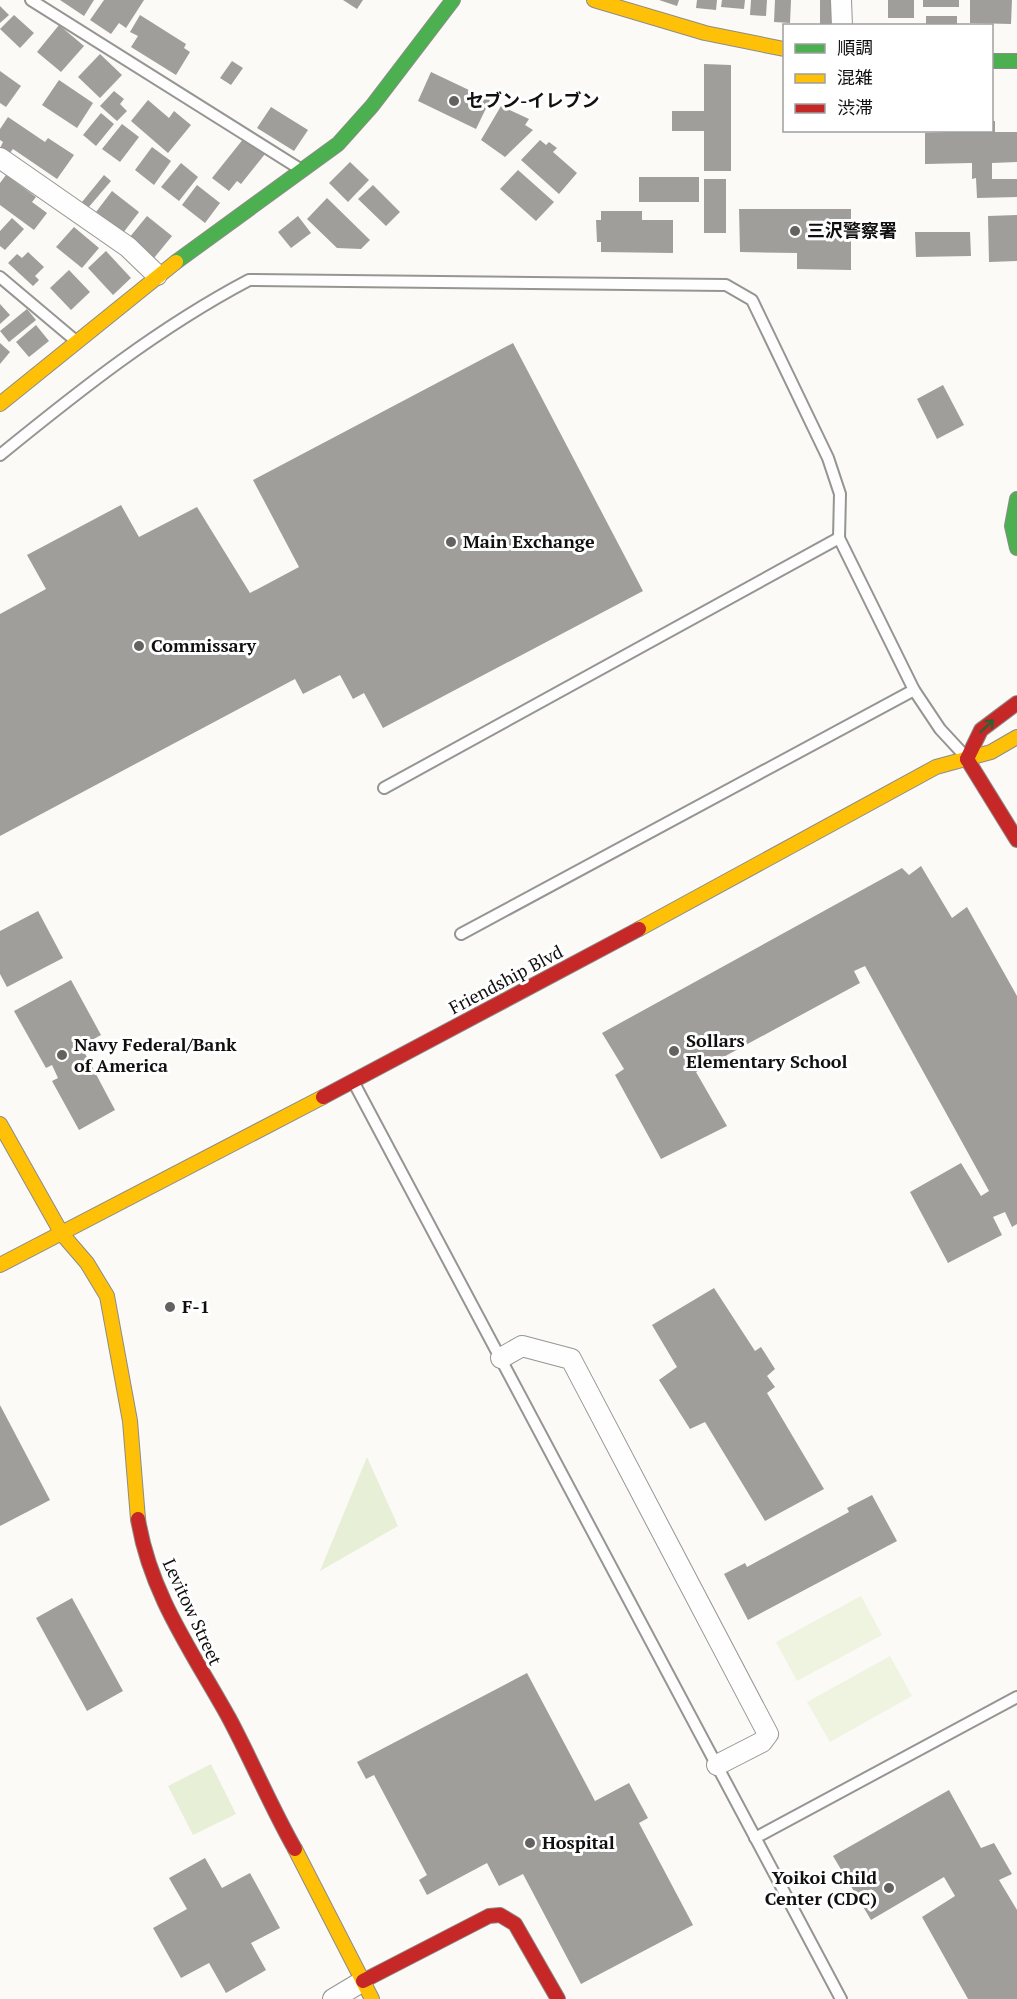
<svg xmlns="http://www.w3.org/2000/svg" width="1017" height="1999" font-family="'PT Serif','Noto Sans JP',serif">
	<rect width="100%" height="100%" fill="#fbfaf6"/>
	<g fill="#e7f0d7">
		<polygon points="367,1457 398,1526 320,1571"/>
		<polygon points="211,1764 236,1814 193,1835 168,1786"/>
	</g>
	<g fill="#eff4e1">
		<polygon points="861,1596 882,1635 797,1681 776,1642"/>
		<polygon points="890,1656 912,1696 830,1742 807,1702"/>
	</g>
	<g fill="#9f9e9b">
		<polygon points="60,0 94,0 84,16"/>
		<polygon points="104,0 144,0 126,28 119,23 111,34 90,20"/>
		<polygon points="343,0 363,0 357,9"/>
		<polygon points="659,0 679,0 677,6"/>
		<polygon points="697,0 717,0 716,10 696,8"/>
		<polygon points="722,0 745,0 744,9 721,7"/>
		<polygon points="751,0 767,0 766,16 750,15"/>
		<polygon points="775,0 791,0 790,23 774,22"/>
		<rect x="820" y="0" width="14" height="26"/>
		<rect x="888" y="0" width="26" height="18"/>
		<rect x="923" y="0" width="36" height="7"/>
		<polygon points="970,0 1012,0 1011,24 970,23"/>
		<polygon points="0,6 9,15 0,23"/>
		<polygon points="14,15 34,33 20,48 0,29"/>
		<polygon points="140,15 186,44 184,48 190,52 176,75 131,47 138,36 130,32"/>
		<rect x="926" y="16" width="31" height="10"/>
		<polygon points="59,25 84,46 61,72 37,52"/>
		<polygon points="100,54 122,75 100,98 78,77"/>
		<polygon points="232,61 243,68 231,85 220,78"/>
		<polygon points="704,64 731,65 731,171 704,171 704,131 672,131 672,111 704,111"/>
		<polygon points="0,71 21,86 6,107 0,103"/>
		<polygon points="431,72 490,100 476,129 418,101"/>
		<polygon points="59,80 93,103 77,128 42,105"/>
		<polygon points="114,91 124,99 120,104 127,111 117,121 100,106"/>
		<polygon points="148,100 169,118 174,111 191,125 168,153 131,121"/>
		<polygon points="501,106 529,119 525,125 533,130 505,157 481,140"/>
		<polygon points="271,107 308,130 294,151 257,128"/>
		<polygon points="101,113 114,124 96,146 83,135"/>
		<polygon points="8,117 45,142 48,138 74,155 57,179 13,149 9,154 0,148 3,142 0,140 0,129"/>
		<polygon points="992,121 995,121 995,132 1017,132 1017,162 992,163 992,179 1017,179 1017,197 977,198 976,178 972,179 972,163 925,164 925,133 992,130"/>
		<polygon points="122,124 139,137 120,162 102,149"/>
		<polygon points="244,138 265,154 241,184 237,181 229,191 212,178"/>
		<polygon points="540,140 546,145 549,142 557,148 553,152 577,173 559,194 521,160"/>
		<polygon points="152,147 171,161 154,185 135,170"/>
		<polygon points="350,162 369,180 348,202 329,183"/>
		<polygon points="181,163 198,177 179,201 161,187"/>
		<polygon points="518,170 554,202 536,221 500,189"/>
		<polygon points="6,175 36,197 32,202 47,213 34,230 0,205 0,183"/>
		<polygon points="104,175 111,181 88,208 82,202"/>
		<rect x="639" y="177" width="60" height="25"/>
		<rect x="704" y="179" width="22" height="54"/>
		<polygon points="197,185 220,203 205,223 182,205"/>
		<polygon points="373,185 400,212 386,226 358,199"/>
		<polygon points="112,191 139,212 123,233 96,212"/>
		<polygon points="327,198 370,240 361,249 337,248 307,219"/>
		<polygon points="739,209 851,209 851,270 797,269 797,253 740,252"/>
		<polygon points="601,211 642,211 642,220 673,220 673,253 601,252 601,242 597,242 596,220 601,220"/>
		<polygon points="1017,215 1017,261 989,262 988,216"/>
		<polygon points="147,216 172,236 154,258 129,238"/>
		<polygon points="298,216 311,233 291,248 278,232"/>
		<polygon points="12,218 24,229 5,250 0,246 0,231"/>
		<polygon points="74,227 99,248 82,268 56,247"/>
		<polygon points="915,232 970,232 971,256 916,257"/>
		<polygon points="106,251 131,278 113,295 88,268"/>
		<polygon points="28,252 44,267 35,276 39,280 33,286 8,263 17,254 22,258"/>
		<polygon points="69,270 90,292 71,310 50,288"/>
		<polygon points="0,304 10,315 0,324"/>
		<polygon points="27,309 36,320 9,342 0,331"/>
		<polygon points="36,325 49,341 29,357 16,342"/>
		<polygon points="0,343 10,352 0,364"/>
		<polygon points="513,343 643,591 383,728 364,693 353,699 340,675 303,694 295,679 0,836 0,614 46,589 27,555 121,505 139,537 197,507 250,593 299,567 253,480"/>
		<polygon points="943,385 964,425 937,439 917,399"/>
		<polygon points="921,866 952,918 967,907 1017,996 1017,1224 1012,1227 1005,1212 993,1217 1002,1235 948,1263 910,1192 961,1163 981,1196 989,1191 865,966 854,971 860,983 696,1072 727,1126 661,1159 615,1075 624,1069 602,1033 902,868 909,875"/>
		<polygon points="38,911 63,958 7,987 0,974 0,931"/>
		<polygon points="71,980 101,1035 81,1046 115,1110 79,1130 52,1081 58,1078 52,1065 46,1068 14,1011"/>
		<polygon points="714,1288 755,1351 761,1347 775,1369 767,1376 775,1387 767,1393 824,1489 765,1521 705,1422 690,1429 659,1380 677,1367 652,1325"/>
		<polygon points="0,1405 50,1500 0,1526"/>
		<polygon points="872,1495 897,1541 748,1620 724,1574 745,1563 747,1567 849,1512 847,1508"/>
		<polygon points="72,1598 123,1691 87,1711 36,1618"/>
		<polygon points="527,1673 595,1801 629,1783 648,1818 639,1823 693,1925 581,1984 523,1874 499,1886 487,1863 427,1895 419,1880 427,1875 374,1775 366,1779 357,1762"/>
		<polygon points="949,1790 981,1848 994,1843 1012,1874 999,1880 1017,1910 1017,1999 968,1999 922,1917 955,1896 944,1877 871,1920 833,1856"/>
		<polygon points="205,1858 222,1888 250,1873 280,1928 251,1943 266,1970 226,1993 209,1963 181,1978 153,1928 187,1909 169,1878"/>
	</g>
	<g fill="none" stroke-linecap="round" stroke-linejoin="round">
		<g stroke="#969594" stroke-width="14">
			<g id="lane">
				<polyline points="31,0 300,169"/>
				<polyline points="0,277 76,341"/>
				<path d="M 0,455 C 80,390 158,328 249,280 L 726,285 L 752,300 L 828,458 L 840,494 L 839,538 L 914,690 L 940,729 L 965,756"/>
				<polyline points="384,788 839,538"/>
				<polyline points="461,934 914,690"/>
				<polyline points="354,1083 841,1999"/>
				<polyline points="755,1838 1017,1697"/>
			</g>
		</g>
		<g stroke="#969594" stroke-width="22">
			<g id="street">
				<polyline points="841,0 842,26"/>
				<polyline points="0,158 128,247 157,275"/>
				<polyline points="501,1358 522,1346 571,1359 768,1734 762,1742 717,1765"/>
				<polyline points="333,1999 363,1981"/>
			</g>
		</g>
		<g stroke="#8c8c8a" stroke-width="16">
			<g id="fast">
				<polyline points="992,61 1017,61"/>
				<polyline points="176,262 338,144 372,106 453,0"/>
				<polyline points="1017,499 1012,526 1017,548"/>
			</g>
		</g>
		<g stroke="#8c8c8a" stroke-width="16">
			<g id="slow">
				<polyline points="594,0 705,33 784,49"/>
				<polyline points="0,404 176,262"/>
				<polyline points="639,929 936,767 991,752 1017,737"/>
				<polyline points="0,1124 62,1234 87,1263 107,1296 130,1421 138,1519"/>
				<polyline points="0,1265 323,1097"/>
				<polyline points="295,1849 372,1999"/>
			</g>
		</g>
		<g stroke="#8c8c8a" stroke-width="16">
			<g id="jam">
				<polyline points="967,759 1017,840"/>
				<polyline points="967,759 981,730 1017,703"/>
				<polyline points="323,1097 639,929"/>
				<path d="M 138,1519 C 150,1594 193,1653 229,1718 C 252,1761 271,1807 295,1849"/>
				<polyline points="363,1981 489,1916 500,1915 515,1924 558,1999"/>
			</g>
		</g>
		<use href="#lane" stroke="#fefefe" stroke-width="10"/>
		<use href="#street" stroke="#fefefe" stroke-width="20"/>
		<use href="#fast" stroke="#4caf50" stroke-width="14"/>
		<use href="#slow" stroke="#ffc107" stroke-width="14"/>
		<use href="#jam" stroke="#c62828" stroke-width="14"/>
	</g>
	<defs><path id="oneway-shaft" d="M-6 0H5M1.5-3L5.5 0L1.5 3" fill="none" stroke-width="1.6" stroke-linecap="round" stroke-linejoin="round" transform="scale(1.5)"/></defs>
	<use stroke="#2e6030" href="#oneway-shaft" transform="translate(987 726) rotate(-43)"/>
	<g fill="#626260" stroke="#fff" stroke-width="2">
		<circle cx="454" cy="101" r="6"/>
		<circle cx="795" cy="231" r="6"/>
		<circle cx="451" cy="542" r="6"/>
		<circle cx="139" cy="646" r="6"/>
		<circle cx="674" cy="1051" r="6"/>
		<circle cx="62" cy="1055" r="6"/>
		<circle cx="170" cy="1307" r="6"/>
		<circle cx="530" cy="1843" r="6"/>
		<circle cx="889" cy="1888" r="6"/>
	</g>
	<g text-anchor="middle" stroke-width="6" stroke-linejoin="round" paint-order="stroke">
		<g font-size="18" font-weight="bold" fill="#101010" stroke="#fff" text-anchor="start">
			<text x="466" y="107">セブン-イレブン</text>
			<text x="807" y="237">三沢警察署</text>
			<text x="463" y="548">Main Exchange</text>
			<text x="151" y="652">Commissary</text>
			<text x="686" y="1047">Sollars<tspan x="686" dy="21">Elementary School</tspan></text>
			<text x="74" y="1051">Navy Federal/Bank<tspan x="74" dy="21">of America</tspan></text>
			<text x="182" y="1313">F-1</text>
			<text x="542" y="1849">Hospital</text>
			<text x="877" y="1884" text-anchor="end">Yoikoi Child<tspan x="877" dy="21">Center (CDC)</tspan></text>
		</g>
		<g font-size="18" fill="#101010" stroke="#fff">
			<text transform="translate(506 980) rotate(-28)" y="6">Friendship Blvd</text>
			<text transform="translate(192 1612) rotate(65)" y="6">Levitow Street</text>
		</g>
	</g>
	<rect x="783" y="24" width="210" height="108" fill="#ffffff" stroke="#9f9f9f" stroke-width="1.5"/>
	<rect x="795" y="44" width="30" height="9" fill="#4caf50" stroke="#9f9f9f" stroke-width="1.5"/>
	<text x="837" y="54" font-size="18" fill="#101010">順調</text>
	<rect x="795" y="74" width="30" height="9" fill="#ffc107" stroke="#9f9f9f" stroke-width="1.5"/>
	<text x="837" y="84" font-size="18" fill="#101010">混雑</text>
	<rect x="795" y="104" width="30" height="9" fill="#c62828" stroke="#9f9f9f" stroke-width="1.5"/>
	<text x="837" y="114" font-size="18" fill="#101010">渋滞</text>
</svg>
